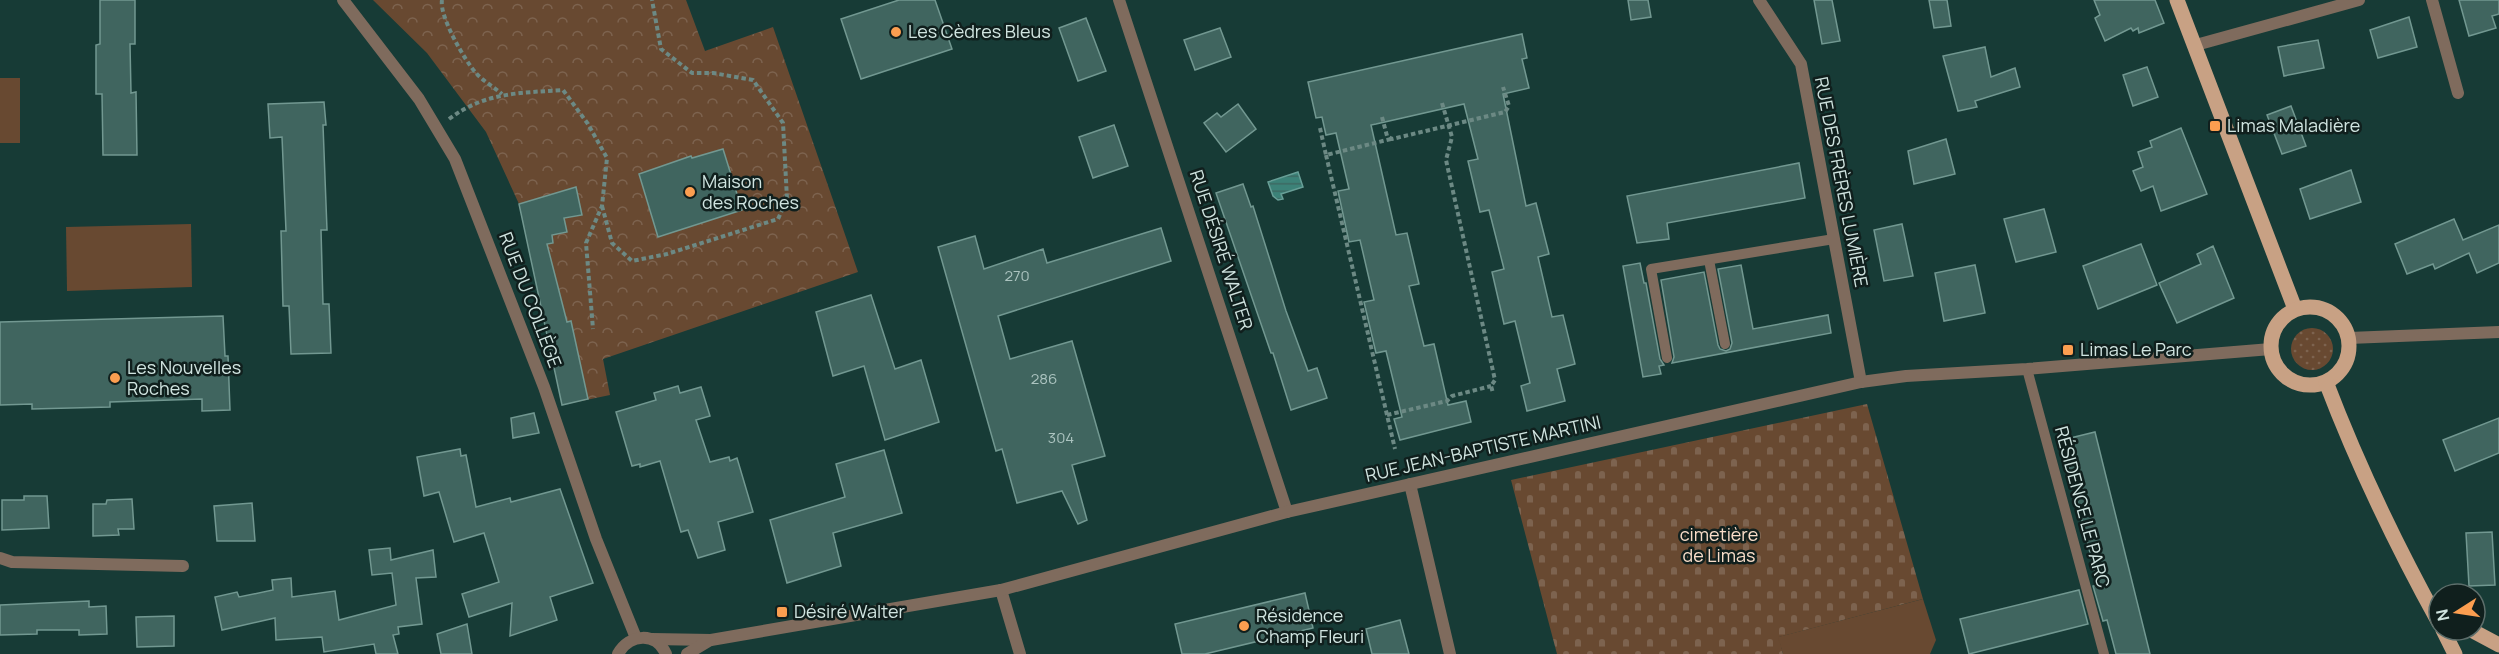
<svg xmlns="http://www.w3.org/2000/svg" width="2499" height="654" font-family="Manrope,sans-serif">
	<defs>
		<pattern id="grass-dots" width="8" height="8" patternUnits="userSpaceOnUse" patternTransform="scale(1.5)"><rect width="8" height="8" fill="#684931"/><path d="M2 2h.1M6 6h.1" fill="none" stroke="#7d634f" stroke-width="1.8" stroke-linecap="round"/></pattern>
		<pattern id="cemetery-stones" width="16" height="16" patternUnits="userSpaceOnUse" patternTransform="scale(1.5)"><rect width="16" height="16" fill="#684931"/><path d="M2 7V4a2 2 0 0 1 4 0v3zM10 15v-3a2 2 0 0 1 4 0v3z" fill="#7d634f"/></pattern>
		<pattern id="park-crowns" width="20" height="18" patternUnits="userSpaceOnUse" patternTransform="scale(1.5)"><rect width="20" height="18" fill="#684931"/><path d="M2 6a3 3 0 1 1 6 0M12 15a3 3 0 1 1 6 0" fill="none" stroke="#7d634f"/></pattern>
		<pattern id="water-rules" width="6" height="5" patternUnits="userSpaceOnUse" patternTransform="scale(1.5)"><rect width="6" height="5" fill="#3c8278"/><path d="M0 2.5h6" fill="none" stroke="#3d6963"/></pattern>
	</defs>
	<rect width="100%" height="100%" fill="#173b36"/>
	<circle fill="url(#grass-dots)" cx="2312" cy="349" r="21"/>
	<polygon fill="url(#cemetery-stones)" points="1867,404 1923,599 1779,637 1783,654 1557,654 1511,480"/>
	<polygon fill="url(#park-crowns)" points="373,0 686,0 705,51 773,27 858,272 603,359 610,395 562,405 519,204 486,132 427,53"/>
	<g fill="#684931">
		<rect x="0" y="78" width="20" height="65"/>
		<polygon points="191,224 192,287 67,291 66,227"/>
		<polygon points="1923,599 1936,640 1930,654 1783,654 1778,637"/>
	</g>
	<polygon fill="url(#water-rules)" stroke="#689f97" stroke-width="1.5" points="1298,172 1303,187 1281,194 1283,199 1278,200 1273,196 1268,182"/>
	<g fill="#40655f" stroke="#729891" stroke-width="1.5">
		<polygon points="100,0 135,0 135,44 130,44 131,93 136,92 137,155 103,155 102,94 96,94 96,45 100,44"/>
		<polygon points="899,0 935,0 952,49 861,79 841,19"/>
		<polygon points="1628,0 1648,0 1651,17 1631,20"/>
		<polygon points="1814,0 1832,0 1840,41 1822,44"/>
		<polygon points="1929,0 1947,0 1951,26 1934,28"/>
		<polygon points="2094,0 2155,0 2164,23 2139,33 2138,28 2133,31 2131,28 2105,41 2095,18 2100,15"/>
		<polygon points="2459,0 2499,0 2499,14 2492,16 2496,28 2469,36"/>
		<polygon points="2409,17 2417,47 2378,58 2370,30"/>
		<polygon points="1086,18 1106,71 1078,81 1059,28"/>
		<polygon points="1220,28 1231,57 1195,70 1184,40"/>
		<polygon points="1522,34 1527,58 1522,59 1529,88 1503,94 1526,206 1536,203 1549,254 1538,257 1552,317 1563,315 1575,364 1557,369 1565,401 1527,411 1521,386 1530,383 1515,321 1504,324 1492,272 1504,269 1489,210 1480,212 1468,161 1478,159 1464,104 1376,124 1371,125 1396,235 1407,233 1419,284 1409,286 1424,346 1434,344 1448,405 1466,401 1471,422 1400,440 1394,419 1402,417 1386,351 1376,353 1364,302 1374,300 1360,240 1349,242 1338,191 1349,189 1336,133 1326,135 1322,117 1316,118 1308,82"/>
		<polygon points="2318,40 2324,68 2284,76 2278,47"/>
		<polygon points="1985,47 1991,77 2015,68 2020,87 1975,101 1977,107 1958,111 1943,56"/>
		<polygon points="2147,67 2158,97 2133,106 2123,75"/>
		<polygon points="324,102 326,125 323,125 327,230 321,230 323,304 329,304 331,353 291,354 289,306 283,306 281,231 286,231 282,137 270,138 268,104"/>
		<polygon points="1238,104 1256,129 1226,152 1204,123 1217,113 1221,117"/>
		<polygon points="2291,106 2306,146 2282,154 2267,115"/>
		<polygon points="1114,125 1128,166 1093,178 1079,137"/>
		<polygon points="2181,128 2207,194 2161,211 2153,186 2141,191 2133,171 2143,167 2138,152 2152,147 2150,141"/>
		<polygon points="1946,139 1955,174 1914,184 1908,151"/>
		<polygon points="723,149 742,210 658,237 639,174 691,156 692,158"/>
		<polygon points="1799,163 1805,198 1667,223 1669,239 1637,243 1627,196"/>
		<polygon points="2351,170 2361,202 2310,219 2300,189"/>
		<polygon points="1243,184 1251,207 1253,206 1286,311 1308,371 1317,368 1327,398 1291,410 1273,353 1271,353 1216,193"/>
		<polygon points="576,187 582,215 564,218 567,232 552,235 553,243 547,244 567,322 571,321 588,399 562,405 519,204"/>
		<polygon points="2044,209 2056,252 2016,262 2004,219"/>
		<polygon points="2454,219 2463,240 2499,225 2499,263 2477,273 2469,253 2435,269 2433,264 2407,274 2395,244"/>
		<polygon points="1902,224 1913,276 1884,281 1874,230"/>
		<polygon points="1161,228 1171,261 998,316 1010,359 1072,341 1105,456 1072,465 1087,520 1078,524 1062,491 1017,503 1002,449 996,451 938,247 975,236 984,269 1043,249 1047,263"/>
		<polygon points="2141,244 2157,285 2098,309 2083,266"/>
		<polygon points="2213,246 2234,298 2177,323 2159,283 2201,264 2197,254"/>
		<polygon points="1640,263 1644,283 1646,283 1660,359 1664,365 1659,366 1661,374 1643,377 1623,266"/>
		<polygon points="1741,265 1753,329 1828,315 1831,333 1672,363 1674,357 1661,280 1704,272 1718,345 1720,349 1726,351 1730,349 1732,343 1718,269"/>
		<polygon points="1975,265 1985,313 1944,321 1935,273"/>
		<polygon points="871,295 895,369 921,360 939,422 885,440 864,366 833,376 816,312"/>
		<polygon points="223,316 225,356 228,356 230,410 202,411 202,399 110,402 110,407 32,409 32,404 0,405 0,322"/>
		<polygon points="678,386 680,393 701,387 710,416 696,420 710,462 729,457 730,461 737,458 753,512 718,522 725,550 698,558 688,530 681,532 660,461 640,467 640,464 632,466 616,412 656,400 654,393"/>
		<polygon points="534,413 539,433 513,438 511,418"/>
		<polygon points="2499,418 2499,453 2455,471 2443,440"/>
		<polygon points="2095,432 2150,654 2116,654 2107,620 2103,621 2093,586 2098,585 2062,440"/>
		<polygon points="460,449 461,456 466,455 476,507 510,498 511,502 560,489 593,583 550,597 557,620 510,636 512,603 469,617 462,594 499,582 484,533 454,542 439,492 424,496 417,457"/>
		<polygon points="884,450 902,513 833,533 841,566 787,583 770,520 845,497 836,464"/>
		<polygon points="24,496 47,496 49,528 2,530 2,500 24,500"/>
		<polygon points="132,499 134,529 118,529 119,535 93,536 93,504 106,504 107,500"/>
		<polygon points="252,503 255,541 217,541 214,506"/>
		<polygon points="2492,532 2495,585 2469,586 2466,533"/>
		<polygon points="390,548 391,560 433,550 436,577 416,578 422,624 398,627 399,634 393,635 398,654 376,654 374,644 324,652 322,637 276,640 275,618 222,630 215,597 237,592 239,597 273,590 272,580 291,578 292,597 335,591 339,620 396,605 392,573 372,575 369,550"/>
		<polygon points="2079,590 2088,624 1969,654 1960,619"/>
		<polygon points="1305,593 1313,628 1205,654 1182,654 1175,624"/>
		<polygon points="89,601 89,607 106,606 107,634 79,635 79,630 37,630 37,634 0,635 0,605"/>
		<polygon points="174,616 174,646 137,647 136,617"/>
		<polygon points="1400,620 1409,654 1372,654 1366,629"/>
		<polygon points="467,624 472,654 441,654 437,634"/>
	</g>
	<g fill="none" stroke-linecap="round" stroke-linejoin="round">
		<g stroke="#6c8984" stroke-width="4" stroke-dasharray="4.5 3" stroke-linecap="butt">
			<path d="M 442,0 C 439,16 465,61 476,73 C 483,81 494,87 502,94"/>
			<polyline points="1442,103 1452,137 1446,160 1495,380 1491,386 1493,393"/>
			<polyline points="1382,117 1387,136 1392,139 1505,112 1509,106 1503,87"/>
			<path d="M 449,119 C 485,92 520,93 563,90 L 588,124 L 607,158 L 602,206 L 586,243 L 593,329"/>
			<polyline points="1320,128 1326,155 1391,139"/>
			<polyline points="1326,155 1395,449"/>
			<polyline points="602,206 612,243 632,261 667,254 778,219 787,199 783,123 753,80 713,73 692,73 661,49 652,0"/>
			<polyline points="1387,415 1447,401 1452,396 1491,386"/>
		</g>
		<g stroke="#7f6b5d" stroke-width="10">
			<polyline points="1709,260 1725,344"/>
			<polyline points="1667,358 1651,269 1834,239"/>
			<polyline points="2027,369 2104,654"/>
		</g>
		<g stroke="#7f6b5d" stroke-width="12">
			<polyline points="343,0 419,99 455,159 544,387 596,539 636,638"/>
			<polyline points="1119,0 1287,512"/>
			<polyline points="1759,0 1801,64 1861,382"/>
			<polyline points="2432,0 2458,93"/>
			<polyline points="2196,45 2359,0"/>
			<polyline points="2349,338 2499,332"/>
			<polyline points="1410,484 1450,654"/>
			<polyline points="0,558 12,562 183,566"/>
			<polyline points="1001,590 1020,654"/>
			<polyline points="652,639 711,640 1001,590 1287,512 1861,382 1906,376 2027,369 2271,349"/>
			<path d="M 618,654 C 629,634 656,631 666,654"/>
			<polyline points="687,654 710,640"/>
		</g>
		<g stroke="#c8a184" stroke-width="15">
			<polyline points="2177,0 2295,309"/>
			<circle cx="2310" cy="346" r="39"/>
			<path d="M 2326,382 C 2358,466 2396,545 2439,623"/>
			<polyline points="2443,630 2455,654"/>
			<polyline points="2471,630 2499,645"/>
		</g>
	</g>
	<g fill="#fb9e50" stroke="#101f1d" stroke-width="2">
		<circle cx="896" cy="32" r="6"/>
		<rect x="2209" y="120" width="12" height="12" rx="3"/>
		<circle cx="690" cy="192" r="6"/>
		<rect x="2062" y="344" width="12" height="12" rx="3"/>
		<circle cx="115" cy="378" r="6"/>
		<rect x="776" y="606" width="12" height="12" rx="3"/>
		<circle cx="1244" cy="626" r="6"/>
	</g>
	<g text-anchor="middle" stroke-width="5" stroke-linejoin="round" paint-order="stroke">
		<g font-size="15" fill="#acc4c0">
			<text x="1017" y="281">270</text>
			<text x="1044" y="384">286</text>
			<text x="1061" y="443">304</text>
		</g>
		<g font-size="18" fill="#d0e4e0" stroke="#101f1d" text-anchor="start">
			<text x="908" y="38">Les Cèdres Bleus</text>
			<text x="2227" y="132">Limas Maladière</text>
			<text x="702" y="188">Maison<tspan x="702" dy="21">des Roches</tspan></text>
			<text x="2080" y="356">Limas Le Parc</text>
			<text x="127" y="374">Les Nouvelles<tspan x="127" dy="21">Roches</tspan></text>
			<text x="794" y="618">Désiré Walter</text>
			<text x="1256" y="622">Résidence<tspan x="1256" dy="21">Champ Fleuri</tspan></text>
		</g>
		<g font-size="18" fill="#d0e4e0" stroke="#101f1d">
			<text transform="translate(1841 182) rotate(79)" y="6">RUE DES FRÈRES LUMIÈRE</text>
			<text transform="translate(1221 250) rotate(72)" y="6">RUE DÉSIRÉ WALTER</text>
			<text transform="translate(530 300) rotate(69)" y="6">RUE DU COLLÈGE</text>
			<text transform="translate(1483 449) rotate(-13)" y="6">RUE JEAN-BAPTISTE MARTINI</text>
			<text transform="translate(2082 507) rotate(75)" y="6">RÉSIDENCE LE PARC</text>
		</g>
		<g font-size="18" fill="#f9ddc9" stroke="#101f1d">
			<text x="1719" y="541">cimetière<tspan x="1719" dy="21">de Limas</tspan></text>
		</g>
	</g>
	<g transform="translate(2457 612) rotate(258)"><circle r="28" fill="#101f1d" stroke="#5d6e6b" stroke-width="1.5"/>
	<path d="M0-4.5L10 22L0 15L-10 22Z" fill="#fb9e50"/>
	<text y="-9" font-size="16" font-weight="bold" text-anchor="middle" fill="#d0e4e0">N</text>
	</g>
</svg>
